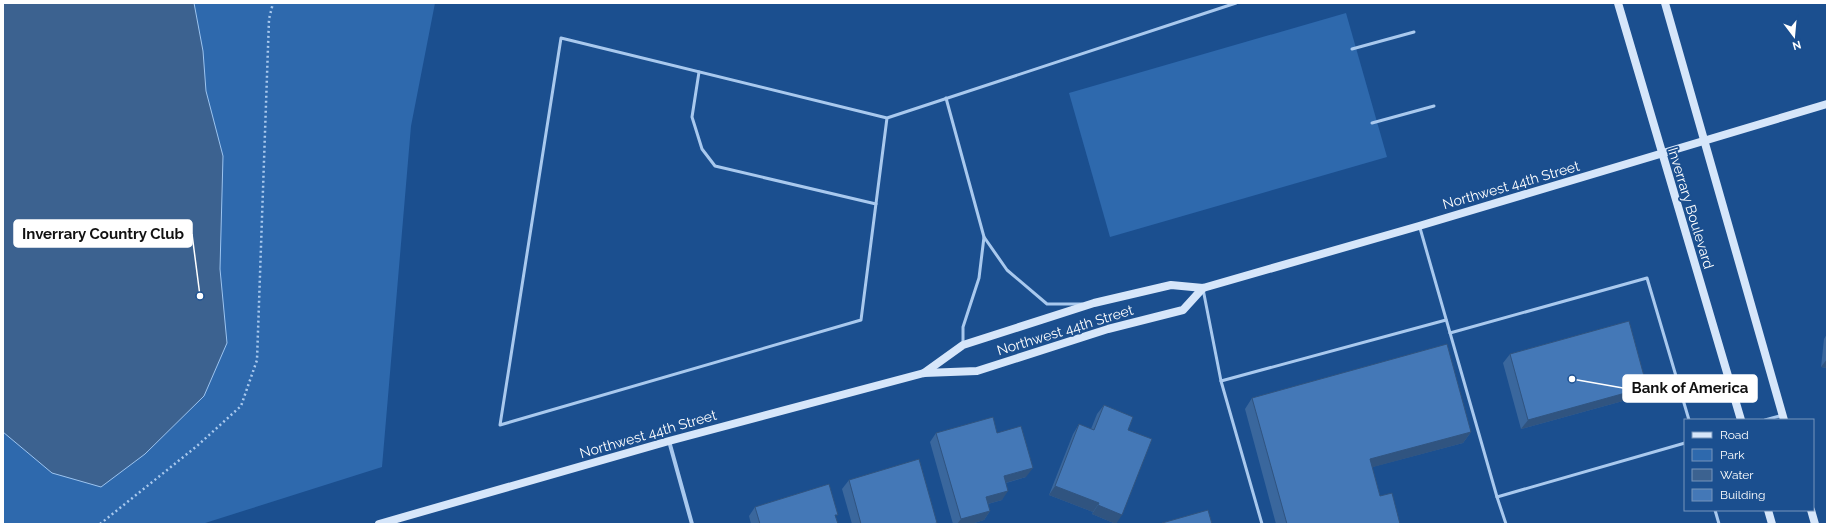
<svg xmlns="http://www.w3.org/2000/svg" width="1830" height="527" font-family="Raleway,sans-serif">
	<rect width="100%" height="100%" fill="#1b4f8f"/>
	<g fill="#2e69ad">
		<polygon points="3,3 435,3 411,126 382,467 202,524 3,524"/>
		<polygon points="1346,13 1387,157 1110,237 1069,93"/>
	</g>
	<polygon fill="#3c6290" stroke="#9cc4f0" points="3,3 194,3 203,51 206,91 223,156 220,269 227,343 204,396 145,454 101,487 52,473 3,432"/>
	<g fill="none" stroke-linecap="round" stroke-linejoin="round">
		<polyline stroke="#a9c9ee" stroke-width="2.5" stroke-dasharray="2 3" stroke-linecap="butt" points="100,524 197,446 241,406 257,360 269,19 273,3"/>
		<g stroke="#a9c9ee" stroke-width="3">
			<polyline points="1352,49 1414,32"/>
			<polyline points="699,72 692,117 702,149 715,166 876,204"/>
			<polyline points="946,98 984,237 1007,270 1047,304 1082,304"/>
			<polyline points="887,118 861,320 500,425 561,38 887,118 1236,3"/>
			<polyline points="1372,123 1434,106"/>
			<polyline points="1420,228 1497,497 1685,443"/>
			<polyline points="1203,289 1221,381 1262,524"/>
			<polyline points="1450,333 1647,278 1689,420"/>
			<polyline points="963,345 963,327 979,278 984,237"/>
			<polyline points="1221,381 1446,320"/>
			<polyline points="1765,420 1783,415"/>
			<polyline points="1497,497 1506,524"/>
			<polyline points="1715,510 1719,524"/>
		</g>
		<polyline stroke="#a9c9ee" stroke-width="4" points="669,441 692,524"/>
		<g stroke="#d6e6fa" stroke-width="8">
			<polyline points="1618,3 1741,420"/>
			<polyline points="1665,3 1784,420"/>
			<polyline points="924,373 963,345 1094,303 1171,285 1203,288 1419,226 1827,104"/>
			<polyline points="1768,510 1772,524"/>
			<polyline points="1811,510 1815,524"/>
			<polyline points="379,524 669,441 924,373 977,371 1108,329 1183,310 1203,288"/>
		</g>
	</g>
	<g fill="#3a679d">
		<polygon points="1827,334 1827,368 1821,367 1824,339"/>
		<polygon points="1510,354 1647,387 1641,396 1521,429 1503,363"/>
		<polygon points="1252,398 1471,432 1463,443 1372,467 1380,496 1400,524 1276,524 1245,409"/>
		<polygon points="1104,405 1128,430 1116,524 1092,514 1093,512 1049,495 1073,434 1079,424 1091,429 1097,414"/>
		<polygon points="936,433 997,433 1026,477 1006,483 1002,500 988,504 990,511 984,520 971,524 953,524 930,442"/>
		<polygon points="849,480 937,523 936,524 852,524 842,489"/>
		<polygon points="755,507 836,518 838,524 751,524 749,516"/>
	</g>
	<g fill="#305480">
		<polygon points="1827,359 1827,368 1821,367"/>
		<polygon points="1647,387 1641,396 1521,429 1528,420"/>
		<polygon points="1471,432 1463,443 1362,470 1370,459"/>
		<polygon points="1033,468 1026,477 998,485 1004,476"/>
		<polygon points="1055,486 1099,503 1093,512 1049,495"/>
		<polygon points="1008,491 1002,500 980,506 986,497"/>
		<polygon points="1098,505 1122,515 1116,524 1092,514"/>
		<polygon points="990,511 984,520 971,524 957,524 961,519"/>
	</g>
	<g fill="#4478b7" stroke="#305480">
		<polygon points="1629,321 1647,387 1528,420 1510,354"/>
		<polygon points="1447,344 1471,432 1370,459 1380,496 1392,493 1400,524 1287,524 1252,398"/>
		<polygon points="1104,405 1133,417 1128,430 1152,439 1122,515 1098,505 1099,503 1055,486 1079,424 1094,430"/>
		<polygon points="993,417 997,433 1021,426 1033,468 1004,476 1008,491 986,497 990,511 961,519 936,433"/>
		<polygon points="919,459 937,523 932,524 861,524 849,480"/>
		<polygon points="829,484 838,515 835,515 838,524 760,524 755,507"/>
		<polygon points="1208,510 1212,524 1163,524 1162,523"/>
	</g>
	<g text-anchor="middle" stroke-width="3.5" stroke-linejoin="round" paint-order="stroke">
		<g font-size="14" fill="#fff" stroke="#1b4f8f">
			<text transform="translate(1511 185) rotate(-16)" y="5">Northwest 44th Street</text>
			<text transform="translate(1691 208) rotate(73)" y="5">Inverrary Boulevard</text>
			<text transform="translate(1065 330) rotate(-17)" y="5">Northwest 44th Street</text>
			<text transform="translate(648 434) rotate(-16)" y="5">Northwest 44th Street</text>
		</g>
	</g>
	<path fill="none" stroke="#fff" stroke-width="1.5" d="M200 296L192 234M1572 379L1623 388"/>
	<g fill="#fff" stroke="#1b4f8f" stroke-width="1.5">
		<circle cx="200" cy="296" r="4"/>
		<circle cx="1572" cy="379" r="4"/>
	</g>
	<g fill="#fff" stroke="#fff" stroke-width="1.5">
		<rect x="14" y="220" width="178" height="27" rx="4"/>
		<rect x="1623" y="375" width="134" height="27" rx="4"/>
	</g>
	<g font-size="15" text-anchor="middle" font-weight="bold" fill="#111">
		<text x="103" y="239">Inverrary Country Club</text>
		<text x="1690" y="393">Bank of America</text>
	</g>
	<rect width="1830" height="527" fill="none" stroke="#ffffff" stroke-width="8"/>
	<rect x="1684" y="419" width="130" height="92" fill="#1b4f8f" stroke="#7695bc"/>
	<rect x="1692" y="432" width="20" height="6" fill="#d6e6fa" stroke="#7695bc"/>
	<text x="1720" y="439" font-size="12" fill="#ffffff">Road</text>
	<rect x="1692" y="449" width="20" height="12" fill="#2e69ad" stroke="#7695bc"/>
	<text x="1720" y="459" font-size="12" fill="#ffffff">Park</text>
	<rect x="1692" y="469" width="20" height="12" fill="#3c6290" stroke="#7695bc"/>
	<text x="1720" y="479" font-size="12" fill="#ffffff">Water</text>
	<rect x="1692" y="489" width="20" height="12" fill="#4478b7" stroke="#7695bc"/>
	<text x="1720" y="499" font-size="12" fill="#ffffff">Building</text>
	<g transform="translate(1794 36) rotate(164)" stroke="#1b4f8f" stroke-width="3" paint-order="stroke">
	<path d="M0-3L7 15L0 10L-7 15Z" fill="#ffffff"/>
	<text y="-6" font-size="11" font-weight="bold" text-anchor="middle" fill="#ffffff">N</text>
	</g>
</svg>
